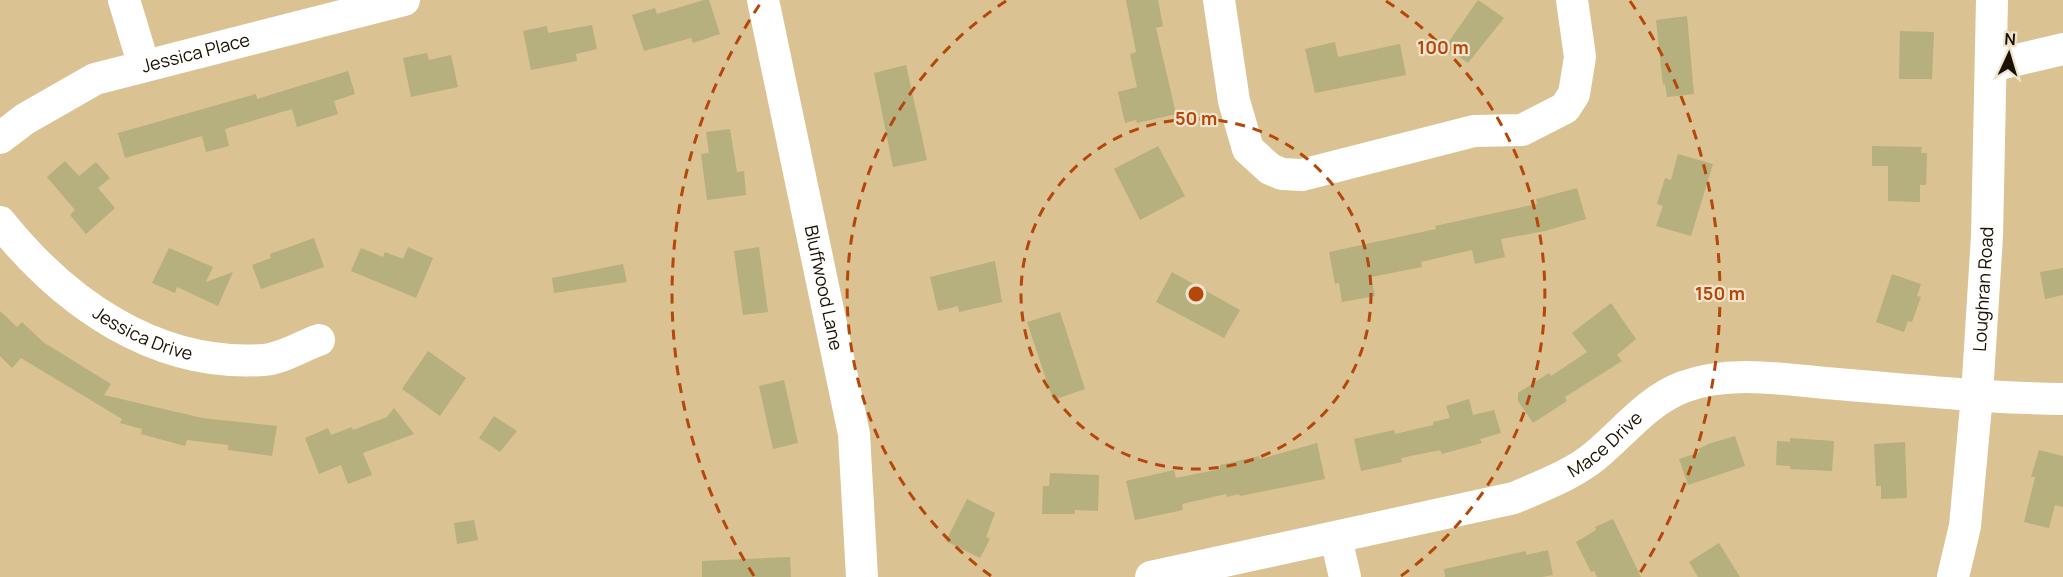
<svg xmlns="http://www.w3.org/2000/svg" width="2063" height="577" font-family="Manrope,sans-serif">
	<rect width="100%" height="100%" fill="#dac292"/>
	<g fill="#b5b07e">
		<polygon points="704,0 709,0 720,34 693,43 691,38 644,51 632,15 655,8 657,14"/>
		<polygon points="1126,0 1158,0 1163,26 1156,28 1176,114 1137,123 1136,120 1125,123 1118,92 1137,87 1130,54 1136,52"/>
		<polygon points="1478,0 1504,18 1468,63 1445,47"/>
		<polygon points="1687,16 1694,94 1667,97 1665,84 1663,85 1656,20"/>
		<polygon points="592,25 597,49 576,54 577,61 531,70 523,31 547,26 548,33"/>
		<polygon points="1900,31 1934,32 1932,79 1899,79"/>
		<polygon points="1335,42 1338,57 1400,44 1406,75 1315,93 1305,49"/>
		<polygon points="427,53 429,60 451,55 458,87 411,97 403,58"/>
		<polygon points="906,65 927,160 893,167 874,73"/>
		<polygon points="348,71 355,94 334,101 338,114 297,127 292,109 225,129 229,146 206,152 202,136 125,158 118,133 256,94 257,99"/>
		<polygon points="730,129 737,172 744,171 746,195 707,200 701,154 709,153 706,132"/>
		<polygon points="1158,146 1185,196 1140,220 1114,169"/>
		<polygon points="1872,146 1922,147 1921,153 1927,153 1926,185 1920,185 1920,202 1888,201 1888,166 1872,166"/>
		<polygon points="1678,154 1713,164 1691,236 1656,226 1663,206 1657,204 1665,178 1671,180"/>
		<polygon points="65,161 79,176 96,162 110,178 98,188 115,208 86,234 70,215 75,210 47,177"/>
		<polygon points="1577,188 1586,219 1545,231 1501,239 1505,257 1475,264 1472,250 1421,262 1422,267 1371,277 1375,296 1342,302 1339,283 1335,284 1329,252 1436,229 1435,226 1537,204 1536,199"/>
		<polygon points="314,238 324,267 261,289 252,265 271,258 270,254"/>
		<polygon points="408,247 433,258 416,298 351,271 361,248 383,257 385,252 403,259"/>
		<polygon points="759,247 768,312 743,315 734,251"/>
		<polygon points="169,248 213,267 206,282 233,272 218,306 177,287 175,293 152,283"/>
		<polygon points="995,261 1002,302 959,312 958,306 938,311 930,277"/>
		<polygon points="623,264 627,282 554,293 552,278"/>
		<polygon points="2063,268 2063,295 2045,299 2040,272"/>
		<polygon points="1172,272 1240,310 1224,338 1156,302"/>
		<polygon points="1892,274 1921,284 1917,296 1921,297 1912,322 1908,321 1904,332 1876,322"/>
		<polygon points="1611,303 1636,339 1617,355 1622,361 1565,397 1567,401 1533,423 1518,401 1518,393 1549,373 1551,376 1587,352 1572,333"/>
		<polygon points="0,311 17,327 22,322 43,342 111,384 104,395 202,418 277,426 272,456 228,450 228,445 187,440 185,446 141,434 142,429 120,423 122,419 21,358 12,368 0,356"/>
		<polygon points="1060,312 1085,389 1053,400 1027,322"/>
		<polygon points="428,351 466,378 440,416 402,389"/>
		<polygon points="784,380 798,443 773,449 759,386"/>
		<polygon points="1469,399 1473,415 1494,410 1501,433 1480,439 1482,443 1442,454 1440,450 1401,458 1402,462 1361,471 1354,439 1394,430 1395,434 1433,425 1433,422 1450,418 1446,406"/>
		<polygon points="394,408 414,434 363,453 372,475 348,484 341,465 319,474 305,438 328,428 331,435 352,427 353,430 387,417"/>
		<polygon points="494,416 517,431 500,452 479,438"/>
		<polygon points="1735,436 1745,466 1688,485 1679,459 1700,452 1698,449 1708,444"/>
		<polygon points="1790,438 1834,441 1832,471 1790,469 1790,466 1776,465 1777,441 1790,442"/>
		<polygon points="1905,442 1907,498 1881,499 1881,486 1876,486 1874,444"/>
		<polygon points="1317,443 1325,479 1240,496 1239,494 1227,497 1226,494 1182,504 1183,510 1135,520 1126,481 1174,470 1176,478 1220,469 1220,465 1259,456 1260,459"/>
		<polygon points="2039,450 2063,456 2063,507 2055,505 2049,528 2024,522 2035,477 2031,477"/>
		<polygon points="1050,473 1099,475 1098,511 1075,510 1075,514 1042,514 1043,486 1049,486"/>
		<polygon points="967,499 995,513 986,537 990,539 980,558 946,541"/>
		<polygon points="1613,519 1625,544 1641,577 1597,577 1594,571 1591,572 1576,542 1596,530 1595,527"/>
		<polygon points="474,520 478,540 457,544 454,523"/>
		<polygon points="1719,543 1740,577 1698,577 1689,562"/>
		<polygon points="1548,550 1553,575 1542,577 1445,577 1444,569 1526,551 1526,555"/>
		<polygon points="790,557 791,577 702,577 702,561"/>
	</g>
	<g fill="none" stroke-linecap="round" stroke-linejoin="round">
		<g stroke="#fff" stroke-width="32">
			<polyline points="124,0 144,66"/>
			<path id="s1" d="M 763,0 L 854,434 L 862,577"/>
			<polyline points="1219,0 1234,101 1248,149 1270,169 1282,174 1302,175 1474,131 1522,130 1565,108 1574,94 1580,57 1572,0"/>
			<polyline points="1991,66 2063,49"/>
			<path id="s2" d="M 0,138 L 25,119 L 95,79 L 404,0"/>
			<path id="s3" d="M 0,222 C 65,303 155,367 263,360 C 281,359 302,346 319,340"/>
			<polyline points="1336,538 1345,577"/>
			<path id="s4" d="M 1151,577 L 1514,498 C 1541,486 1572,475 1595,456 C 1624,432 1647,401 1683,387 C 1732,369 1787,380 1837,384 C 1912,390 1987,398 2063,399"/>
			<path id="s5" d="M 1953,577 L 1965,526 L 1977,395 L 1987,236 L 1992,0"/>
		</g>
	</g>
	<g fill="none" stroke="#b44709" stroke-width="3" stroke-dasharray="10 8">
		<circle cx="1196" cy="294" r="175"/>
		<path d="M991 576A349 349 0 0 1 1006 1M1386 1A349 349 0 0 1 1401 576"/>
		<path d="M754 576A524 524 0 0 1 762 1M1630 1A524 524 0 0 1 1638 576"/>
	</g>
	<g text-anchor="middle" stroke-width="4.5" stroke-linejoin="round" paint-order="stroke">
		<g font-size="18" fill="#1a1101" stroke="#f0e4cc">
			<text dy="6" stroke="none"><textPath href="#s2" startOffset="216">Jessica Place</textPath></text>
			<text dy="6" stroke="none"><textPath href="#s1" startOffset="294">Bluffwood Lane</textPath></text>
			<text dy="6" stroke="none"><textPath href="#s5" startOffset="290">Loughran Road</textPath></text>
			<text dy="6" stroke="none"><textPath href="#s3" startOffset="184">Jessica Drive</textPath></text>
			<text dy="6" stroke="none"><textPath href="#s4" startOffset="478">Mace Drive</textPath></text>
		</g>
	</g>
	<circle cx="1196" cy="294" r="9" fill="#b44709" stroke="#f0e4cc" stroke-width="3"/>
	<g font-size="18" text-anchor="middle" font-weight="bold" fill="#b44709" stroke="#f0e4cc" stroke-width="4.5" stroke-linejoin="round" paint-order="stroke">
		<text x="1443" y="54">100 m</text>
		<text x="1196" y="125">50 m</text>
		<text x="1720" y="300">150 m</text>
	</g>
	<g transform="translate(2009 54) rotate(4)" stroke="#f0e4cc" stroke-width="4.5" paint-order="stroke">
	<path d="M0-4.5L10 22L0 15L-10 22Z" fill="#1a1101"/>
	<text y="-9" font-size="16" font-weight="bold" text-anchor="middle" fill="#1a1101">N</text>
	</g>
</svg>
